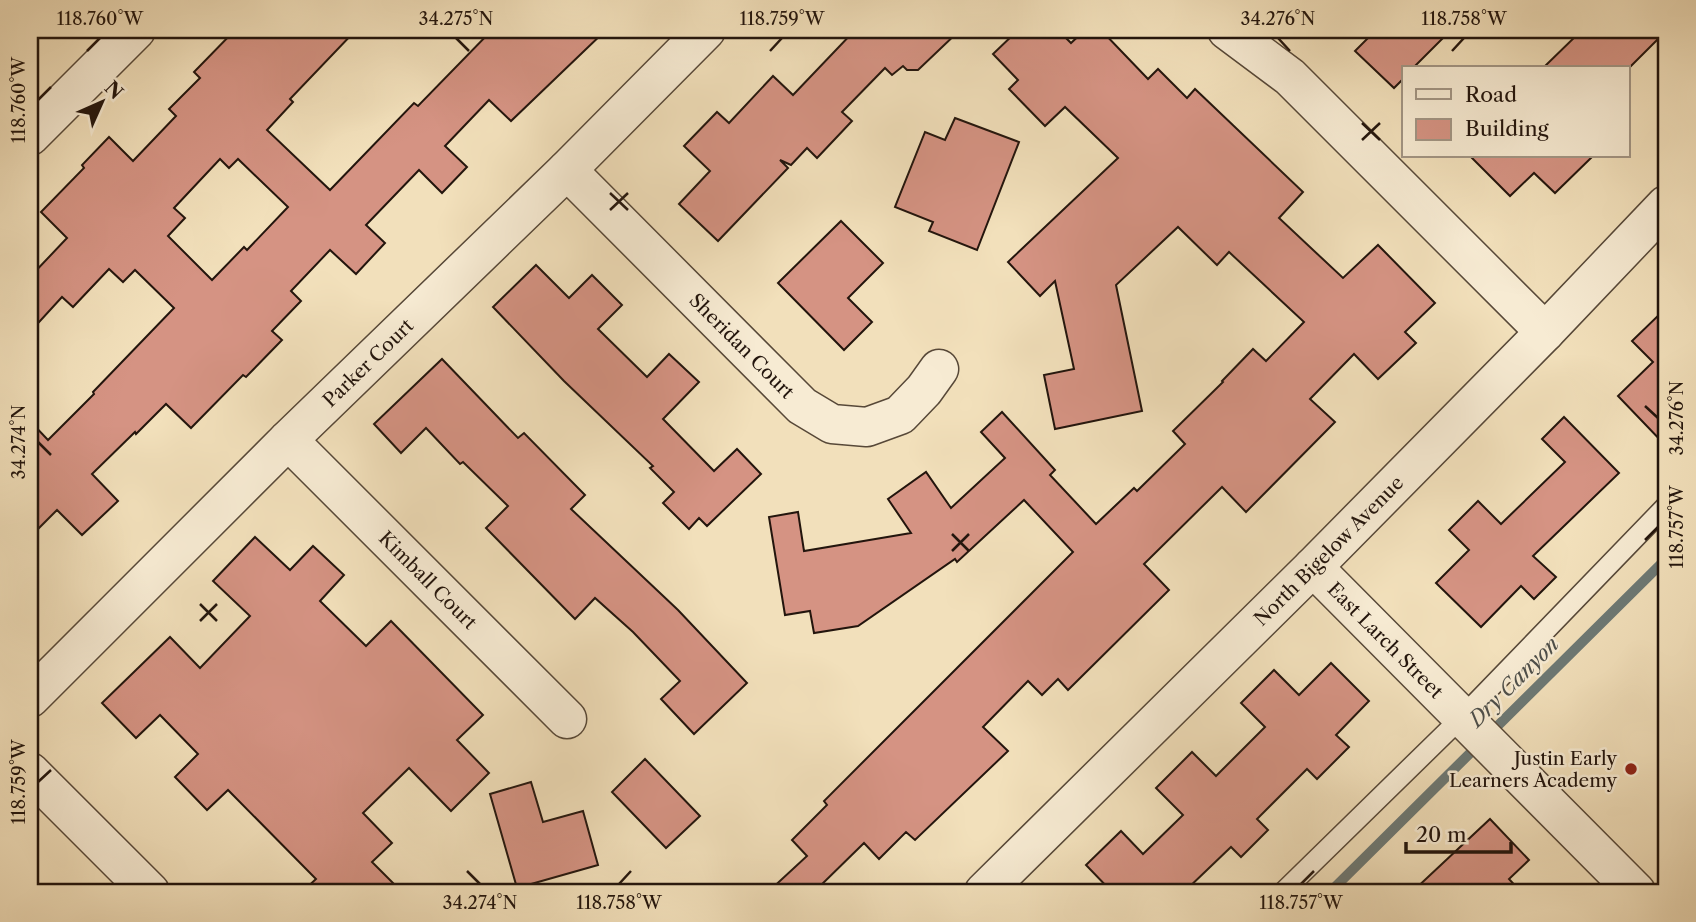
<svg xmlns="http://www.w3.org/2000/svg" width="1696" height="922" font-family="'Libre Caslon Text',serif">
	<rect width="100%" height="100%" fill="#f2e0bb"/>
	<filter id="stains"><feTurbulence type="fractalNoise" baseFrequency=".00286" numOctaves="4"/><feColorMatrix values="0 0 0 0 .2 0 0 0 0 .09 0 0 0 0 .02 0 0 0 .5 -.17"/></filter>
	<radialGradient id="worn" r=".72"><stop offset=".6" stop-color="#630" stop-opacity="0"/><stop offset="1" stop-color="#630" stop-opacity=".3"/></radialGradient>
	<g fill="none" stroke-linecap="round" stroke-linejoin="round">
		<polyline stroke="#6d7975" stroke-width="10" points="1330,892 1666,559"/>
	</g>
	<g fill="#d59383" stroke="#23150d" stroke-width="2" fill-rule="evenodd">
		<path d="M 235,30 L 356,30 L 290,99 L 293,102 L 267,130 L 330,190 L 414,103 L 418,106 L 492,30 L 606,30 L 511,121 L 489,100 L 445,146 L 467,167 L 442,193 L 419,170 L 366,225 L 385,243 L 356,274 L 330,250 L 291,291 L 301,301 L 272,331 L 282,340 L 246,377 L 243,375 L 191,428 L 166,404 L 136,434 L 135,432 L 92,474 L 118,501 L 82,535 L 57,510 L 30,537 L 30,421 L 48,440 L 94,394 L 93,392 L 174,308 L 135,270 L 123,282 L 109,269 L 73,307 L 62,297 L 30,332 L 30,277 L 67,238 L 41,212 L 84,168 L 82,165 L 109,137 L 133,161 L 176,116 L 169,109 L 200,78 L 194,72 ZM 220,159 L 229,168 L 238,159 L 288,207 L 247,250 L 244,247 L 212,280 L 168,236 L 185,218 L 174,208 Z"/>
		<polygon points="855,30 960,30 918,70 907,70 903,66 892,75 885,68 842,112 852,121 817,158 807,148 791,165 780,160 788,168 718,241 679,204 710,171 684,146 717,112 729,123 773,76 793,95"/>
		<polygon points="1018,30 1058,30 1071,43 1085,30 1101,30 1148,79 1158,69 1187,98 1195,89 1303,192 1279,218 1343,278 1378,245 1435,303 1405,332 1416,343 1378,379 1354,354 1310,399 1335,422 1246,512 1222,487 1144,564 1169,590 1068,690 1058,679 1042,695 1028,681 983,727 1008,751 915,840 906,832 879,859 864,843 814,892 768,892 807,856 792,840 827,805 824,801 1073,552 1024,500 957,562 955,559 858,626 814,633 810,611 785,615 769,517 798,512 804,551 911,533 888,499 926,472 951,508 1005,458 981,432 1002,412 1055,470 1050,475 1096,524 1134,488 1137,491 1185,444 1173,431 1223,382 1222,381 1253,349 1266,361 1304,322 1229,252 1217,265 1178,227 1116,285 1142,411 1055,429 1044,375 1074,369 1055,281 1040,296 1008,262 1118,158 1065,107 1045,126 1009,89 1018,80 993,54"/>
		<polygon points="1376,30 1451,30 1413,68 1404,68 1404,78 1394,88 1355,51"/>
		<polygon points="1582,30 1666,30 1666,31 1629,68 1543,68"/>
		<polygon points="955,118 1019,142 977,250 929,231 933,222 895,207 925,132 945,140"/>
		<polygon points="1470,156 1593,156 1555,193 1534,173 1510,196"/>
		<polygon points="841,221 883,263 848,298 872,322 844,350 778,283"/>
		<polygon points="536,265 569,298 592,275 622,305 598,329 647,377 669,354 699,382 663,419 714,471 737,449 761,474 707,526 699,518 689,529 663,503 674,492 650,468 653,466 564,381 493,307"/>
		<polygon points="1666,308 1666,446 1618,396 1653,362 1632,341"/>
		<polygon points="442,359 518,438 524,433 585,495 571,509 678,610 747,683 694,734 661,699 680,681 633,632 595,598 575,619 486,528 508,506 463,462 460,464 426,428 401,453 374,424"/>
		<polygon points="1564,417 1619,473 1533,556 1556,577 1534,599 1521,586 1481,627 1436,583 1469,550 1449,530 1478,501 1501,524 1565,462 1542,439"/>
		<polygon points="255,537 290,570 313,546 344,575 320,601 366,646 391,621 483,715 457,740 489,773 451,811 409,768 363,813 392,843 372,862 402,892 302,892 316,879 228,790 207,810 175,777 198,754 160,715 136,738 102,703 170,637 200,668 250,616 213,581"/>
		<polygon points="1331,663 1369,701 1336,735 1349,747 1317,779 1307,769 1257,819 1268,830 1241,857 1231,847 1184,892 1112,892 1086,865 1121,831 1143,854 1183,815 1156,788 1192,752 1216,776 1265,727 1241,703 1274,670 1299,695"/>
		<polygon points="645,759 700,816 666,848 612,792"/>
		<polygon points="531,782 543,822 583,811 598,865 517,888 490,794"/>
		<polygon points="1490,819 1529,860 1509,879 1521,892 1412,892"/>
	</g>
	<g fill="none" stroke-linecap="round" stroke-linejoin="round">
		<g stroke="#574838" stroke-width="22">
			<polyline id="service" points="1283,892 1462,717 1666,506"/>
		</g>
		<g stroke="#574838" stroke-width="41">
			<g id="minor">
				<polyline points="1227,30 1290,77 1545,332"/>
				<polyline points="30,136 136,30"/>
				<path id="s1" d="M 567,170 L 802,406 L 832,424 L 867,427 L 900,415 L 924,390 L 939,369"/>
				<path id="s2" d="M 288,440 L 567,719"/>
				<path id="s3" d="M 1313,567 L 1636,892"/>
				<path id="s4" d="M 30,698 L 288,440 L 567,170 L 706,30"/>
				<polyline points="30,772 150,892"/>
				<path id="s5" d="M 984,892 L 1313,567 L 1545,332 L 1666,205"/>
			</g>
		</g>
		<use href="#service" stroke="#f7ebd3" stroke-width="19"/>
		<use href="#minor" stroke="#f7ebd3" stroke-width="38"/>
	</g>
	<path fill="none" stroke="#23150d" stroke-width="2.5" d="M 456,38 L 469,51M 1278,38 L 1290,51M 87,51 L 100,38M 770,51 L 782,38M 1452,51 L 1464,38M 38,100 L 51,87M 1362,123 L 1380,140M 1362,140 L 1380,123M 610,193 L 628,210M 610,210 L 628,193M 1645,406 L 1658,418M 38,442 L 51,455M 952,534 L 969,551M 1645,540 L 1658,527M 952,551 L 969,534M 200,604 L 217,621M 200,621 L 217,604M 38,782 L 51,770M 467,871 L 480,884M 619,884 L 631,871M 1301,884 L 1314,871"/>
	<circle fill="#8f2418" stroke="#f7ebd3" stroke-width="2.5" cx="1631" cy="769" r="7"/>
	<g text-anchor="middle" stroke-width="5" stroke-linejoin="round" paint-order="stroke">
		<g font-size="19" fill="#23150d" stroke="#f7ebd3">
			<text dy="7" stroke="none"><textPath href="#s1" startOffset="248">Sheridan Court</textPath></text>
			<text dy="7" stroke="none"><textPath href="#s4" startOffset="476">Parker Court</textPath></text>
			<text dy="7" stroke="none"><textPath href="#s5" startOffset="485">North Bigelow Avenue</textPath></text>
			<text dy="7" stroke="none"><textPath href="#s2" startOffset="198">Kimball Court</textPath></text>
			<text dy="7" stroke="none"><textPath href="#s3" startOffset="103">East Larch Street</textPath></text>
		</g>
		<g font-size="19" fill="#23150d" stroke="#f7ebd3" text-anchor="end">
			<text x="1617" y="765">Justin Early<tspan x="1617" dy="22">Learners Academy</tspan></text>
		</g>
		<g font-size="21" font-style="italic" fill="#4e4f4a" stroke="#f7ebd3">
			<text transform="translate(1514 682) rotate(-45)" y="7">Dry Canyon</text>
		</g>
	</g>
	<rect width="1696" height="922" fill="none" stroke="#f2e0bb" stroke-width="77"/>
	<rect x="1402" y="66" width="228" height="91" fill="#f7ebd3" stroke="#a29584" stroke-width="2"/>
	<rect x="1416" y="89" width="35" height="10" fill="#f7ebd3" stroke="#a29584" stroke-width="2"/>
	<text x="1465" y="102" font-size="21" fill="#23150d">Road</text>
	<rect x="1416" y="119" width="35" height="21" fill="#d59383" stroke="#a29584" stroke-width="2"/>
	<text x="1465" y="136" font-size="21" fill="#23150d">Building</text>
	<g transform="translate(102 102) rotate(45)" stroke="#f7ebd3" stroke-width="5" paint-order="stroke">
	<path d="M0-5L12 26L0 18L-12 26Z" fill="#23150d"/>
	<text y="-10" font-size="19" font-weight="bold" text-anchor="middle" fill="#23150d">N</text>
	</g>
	<path d="M1406 842v10h105v-10" fill="none" stroke="#23150d" stroke-width="3.5"/>
	<text x="1416" y="842" font-size="21" fill="#23150d" stroke="#f7ebd3" stroke-width="5" paint-order="stroke">20 m</text>
	<rect x="38" y="38" width="1620" height="846" fill="none" stroke="#23150d" stroke-width="2.5"/>
	<g font-size="18" text-anchor="middle" fill="#23150d">
		<text x="100" y="25">118.760°W</text>
		<text x="456" y="25">34.275°N</text>
		<text x="782" y="25">118.759°W</text>
		<text x="1278" y="25">34.276°N</text>
		<text x="1464" y="25">118.758°W</text>
		<text transform="translate(19 100) rotate(-90)" y="6">118.760°W</text>
		<text transform="translate(1677 418) rotate(-90)" y="6">34.276°N</text>
		<text transform="translate(19 442) rotate(-90)" y="6">34.274°N</text>
		<text transform="translate(1677 527) rotate(-90)" y="6">118.757°W</text>
		<text transform="translate(19 782) rotate(-90)" y="6">118.759°W</text>
		<text x="480" y="909">34.274°N</text>
		<text x="619" y="909">118.758°W</text>
		<text x="1301" y="909">118.757°W</text>
	</g>
	<rect width="100%" height="100%" filter="url(#stains)"/>
	<rect width="100%" height="100%" fill="url(#worn)"/>
</svg>
